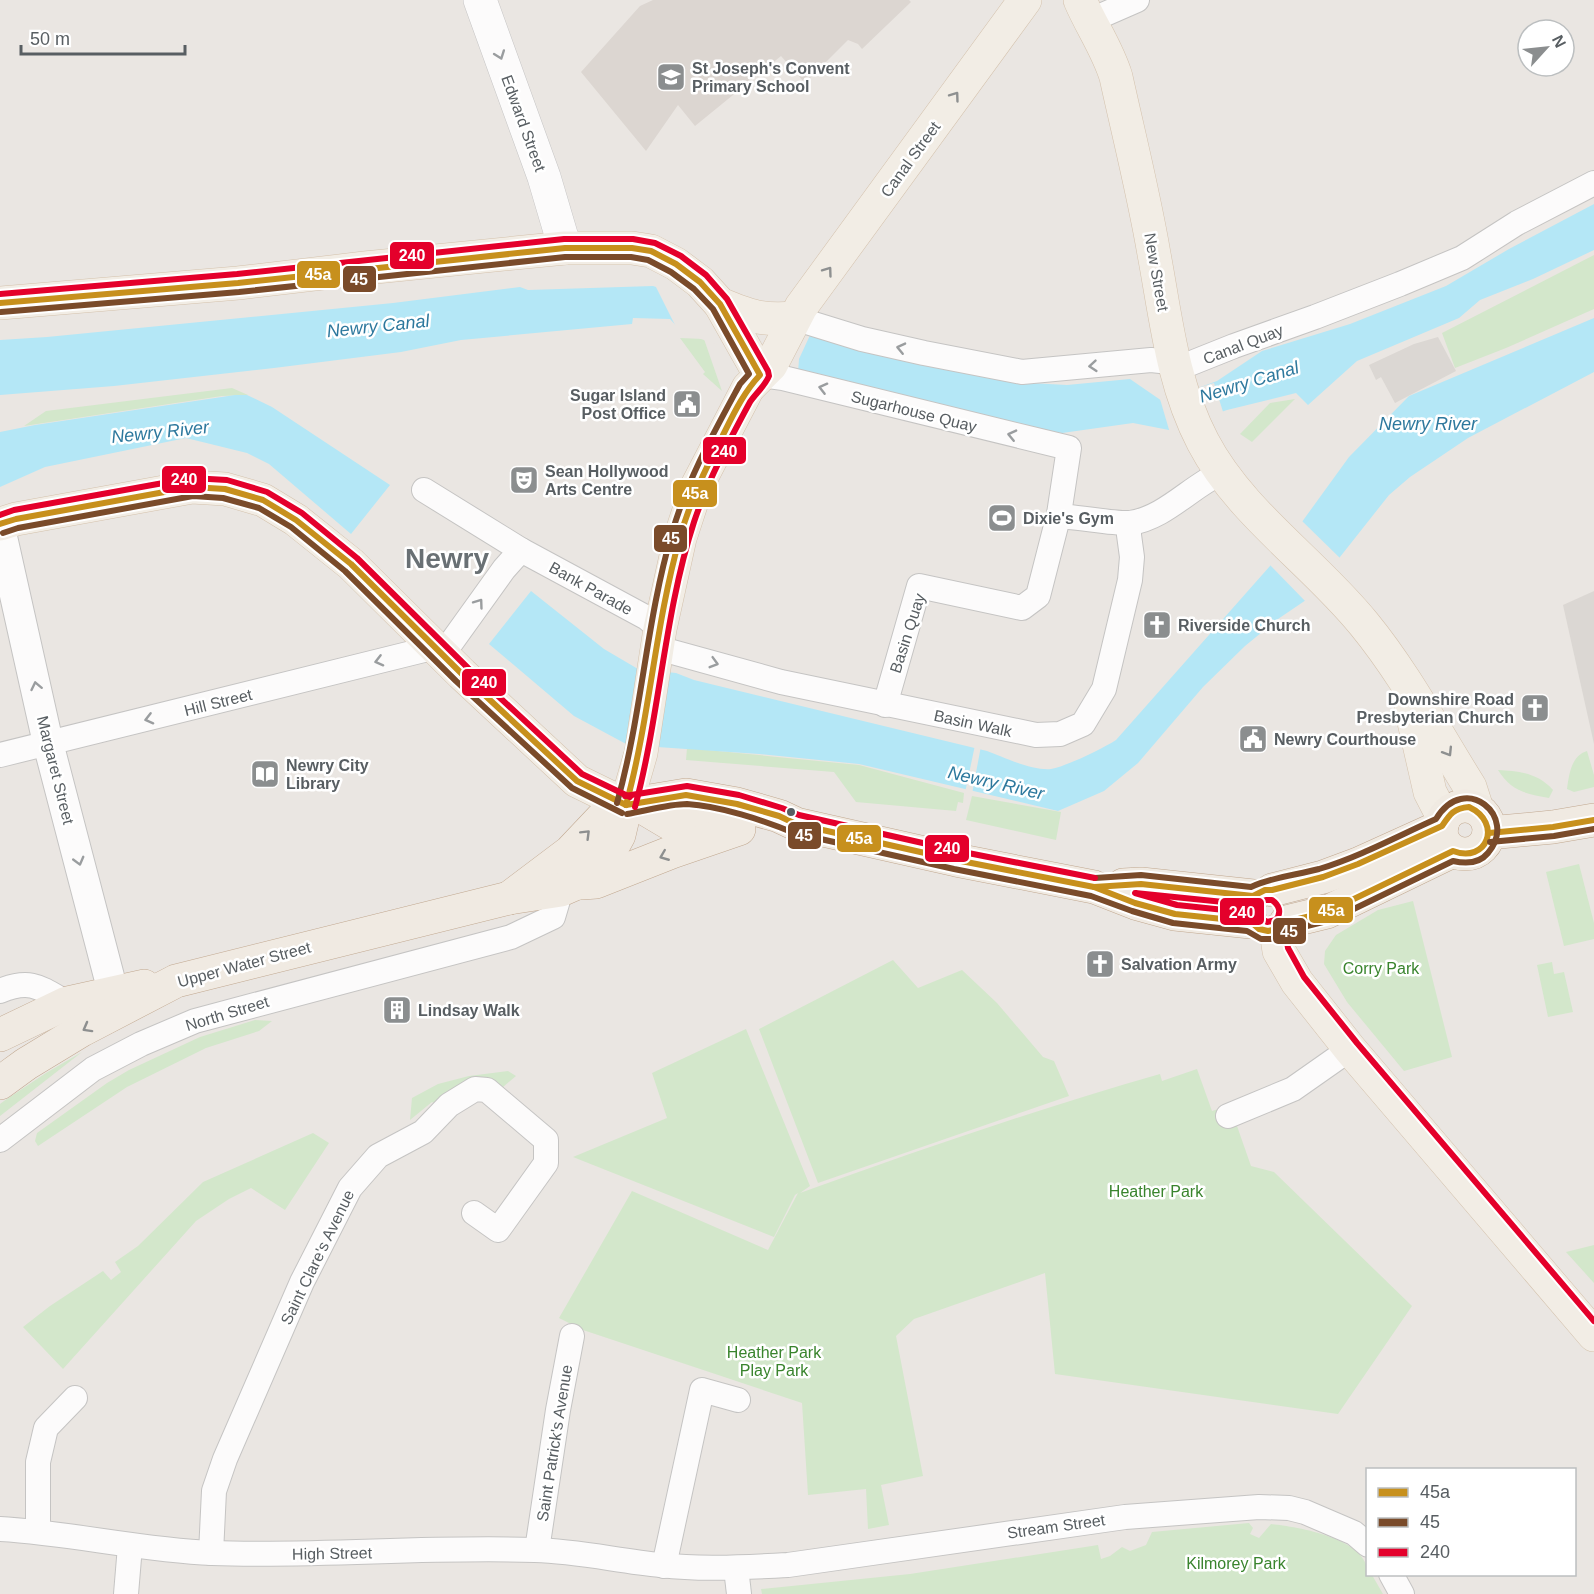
<svg xmlns="http://www.w3.org/2000/svg" width="1594" height="1594" font-family="Helvetica,sans-serif">
	<rect width="100%" height="100%" fill="#eae6e2"/>
	<g fill="#dbd7d3">
		<polygon points="1438,337 1456,371 1395,403 1381,377 1376,380 1369,365 1414,344"/>
		<polygon points="1594,591 1594,744 1563,605"/>
	</g>
	<polygon fill="#dcd6d1" points="653,0 909,0 911,2 862,49 858,44 848,40 805,83 781,56 695,126 678,105 646,151 581,72 640,6"/>
	<g fill="#d3e7cb">
		<polygon points="1594,255 1594,309 1506,348 1455,368 1442,333"/>
		<polygon points="680,338 704,339 722,391 703,374 705,372"/>
		<polygon points="232,388 248,395 222,396 24,426 46,411"/>
		<polygon points="1295,399 1252,442 1240,434 1270,403"/>
		<polygon points="687,748 859,765 964,793 963,803 958,802 956,811 856,802 834,772 686,760"/>
		<path d="M 1587,751 L 1594,775 L 1594,787 L 1574,792 L 1567,789 C 1569,775 1571,756 1587,751 Z"/>
		<path d="M 1498,770 C 1519,771 1538,773 1553,790 L 1549,798 C 1526,794 1511,791 1498,770 Z"/>
		<polygon points="972,796 1061,812 1056,840 966,820"/>
		<polygon points="1579,864 1594,923 1594,939 1564,946 1546,872"/>
		<polygon points="1413,901 1452,1057 1404,1071 1347,1002 1324,964 1325,951 1336,935 1378,910"/>
		<polygon points="893,960 918,988 962,970 997,1003 1043,1057 1054,1061 1069,1096 818,1183 759,1029"/>
		<polygon points="1552,962 1554,974 1564,972 1573,1012 1548,1017 1537,965"/>
		<polygon points="255,1020 272,1021 259,1031 206,1048 127,1087 38,1146 35,1141 37,1133 107,1083 129,1070 200,1037"/>
		<path d="M 746,1029 L 810,1186 L 800,1193 C 919,1150 1038,1109 1160,1074 L 1162,1081 L 1197,1069 L 1212,1111 L 1225,1107 L 1232,1128 L 1237,1126 L 1251,1166 L 1274,1172 L 1412,1306 L 1338,1414 L 1055,1374 L 1045,1273 L 914,1319 L 896,1336 L 923,1476 L 881,1485 L 889,1525 L 868,1529 L 866,1489 L 808,1495 L 802,1403 L 583,1330 L 559,1318 L 632,1191 L 768,1250 L 798,1193 L 795,1195 L 774,1237 L 573,1157 L 667,1118 L 652,1073 Z"/>
		<polygon points="82,1052 0,1116 0,1104 4,1101 46,1073"/>
		<polygon points="508,1071 516,1076 503,1087 488,1079 437,1105 432,1102 410,1120 412,1098 438,1084 469,1076"/>
		<polygon points="313,1133 329,1143 285,1210 251,1188 229,1199 196,1221 63,1369 23,1327 50,1306 103,1271 111,1280 121,1272 115,1262 138,1246 203,1182"/>
		<polygon points="1594,1245 1594,1283 1566,1252"/>
		<path d="M 1249,1523 L 1253,1528 L 1250,1534 L 1259,1538 L 1271,1524 C 1298,1527 1368,1538 1368,1574 L 1372,1575 L 1383,1594 L 762,1594 L 761,1589 L 910,1574 L 1098,1545 L 1101,1559 L 1110,1556 L 1122,1547 L 1130,1551 L 1146,1545 L 1152,1532 Z"/>
	</g>
	<g fill="#b4e7f6">
		<polygon points="1594,204 1594,250 1533,279 1480,300 1459,318 1357,361 1308,405 1296,393 1227,410 1169,430 1133,423 1062,433 999,423 797,369 679,329 670,319 633,318 632,324 461,340 401,352 274,368 114,386 0,395 0,340 47,337 393,303 520,287 528,290 653,286 886,356 1011,382 1067,385 1130,379 1162,401 1217,381 1262,351 1350,324 1446,286 1509,249"/>
		<path d="M 1594,318 L 1594,372 L 1468,438 L 1410,477 L 1389,495 L 1306,600 L 1278,619 L 1245,646 L 1203,687 L 1138,763 L 1104,791 L 1058,811 L 859,764 L 759,754 L 628,745 L 574,716 L 489,644 L 531,591 L 604,649 L 638,669 L 676,673 L 694,680 L 987,751 C 1003,757 1033,771 1051,769 C 1067,766 1102,749 1116,740 L 1270,566 L 1349,457 L 1409,396 Z"/>
		<polygon points="235,395 247,395 272,407 390,485 351,534 269,464 247,453 186,438 45,467 0,487 0,432 35,425"/>
	</g>
	<g fill="#eae6e2">
		<polygon points="658,284 811,333 799,359 798,373 678,331 655,285"/>
		<polygon points="1214,383 1224,415 1170,433 1160,399"/>
		<polygon points="1300,519 1342,560 1307,603 1268,563"/>
		<polygon points="975,745 981,746 972,794 965,793"/>
	</g>
	<g fill="none" stroke-linecap="round" stroke-linejoin="round">
		<g stroke="#c5c4c3" stroke-width="26">
			<g id="minor">
				<polyline points="1089,21 1137,0"/>
				<polyline points="794,318 862,339 924,353 1022,372 1151,360 1189,364 1234,346 1315,317 1400,284 1462,258 1517,223 1594,183"/>
				<polyline points="760,375 783,378 1069,448 1059,514 1038,596 1022,608 919,586 885,705"/>
				<polyline points="424,490 521,550"/>
				<path d="M 1059,514 L 1068,517 C 1084,518 1116,524 1130,523 C 1165,518 1190,487 1221,473"/>
				<polyline points="658,648 781,682 1036,735 1060,734 1083,724 1104,689 1130,580 1132,557 1129,535 1129,523"/>
				<polyline points="443,654 504,569 521,550 647,618 660,629"/>
				<polyline points="0,755 436,647"/>
				<path d="M 0,991 C 31,978 41,988 67,1003"/>
				<polyline points="1228,1116 1293,1089 1350,1049"/>
				<polyline points="0,1140 93,1069 141,1044 195,1021 511,937 553,917 561,890 554,878"/>
				<path d="M 0,1529 C 71,1533 141,1550 212,1553 C 320,1557 427,1546 535,1550 C 577,1551 619,1561 661,1565 C 703,1570 746,1567 788,1565 L 1125,1517 L 1259,1507 L 1289,1508 L 1305,1512 L 1354,1533 L 1368,1545"/>
				<polyline points="38,1531 38,1462 46,1428 75,1398"/>
				<polyline points="537,1550 558,1410 572,1336"/>
				<polyline points="211,1553 214,1491 225,1459 302,1282 350,1188 378,1156 423,1132 449,1105 475,1089 487,1090 546,1140 546,1163 498,1230 474,1213"/>
				<polyline points="664,1566 702,1390 738,1400"/>
				<polyline points="736,1568 739,1594"/>
				<polyline points="1391,1574 1402,1594"/>
				<polyline points="126,1594 130,1546"/>
			</g>
		</g>
		<g stroke="#c5c4c3" stroke-width="32">
			<polyline id="tertiary" points="0,528 48,743 118,1011"/>
		</g>
		<g stroke="#c6c5c5" stroke-width="34">
			<polyline id="secondary" points="480,0 544,177 565,248"/>
		</g>
		<g stroke="#d4c2ad" stroke-width="34">
			<g id="primary">
				<path d="M 1080,0 C 1091,26 1108,50 1116,77 C 1129,136 1144,195 1154,254 C 1166,318 1172,383 1203,442 C 1240,513 1314,562 1364,624 C 1405,674 1436,733 1470,787 L 1477,809"/>
				<polyline points="0,303 238,283 365,268 565,248 632,248 651,251 676,264 700,282 720,304 760,375"/>
				<path d="M 720,304 C 749,316 762,321 794,318"/>
				<polyline points="0,524 16,519 192,487 225,489 263,500 296,520 351,564 462,674 577,781 626,805 641,753 660,629 680,538 697,486 748,388 771,365 801,307 1025,0"/>
				<polyline points="1411,709 1430,792 1444,819"/>
				<polyline points="1276,931 1279,951 1297,982 1350,1049 1594,1335"/>
			</g>
		</g>
		<g stroke="#c1a890" stroke-width="34">
			<g id="trunk">
				<polyline points="637,804 669,823 729,828"/>
				<circle cx="1465" cy="830" r="24"/>
				<polyline points="1489,833 1553,827 1594,820"/>
				<polyline points="582,883 596,882 672,852 739,829"/>
				<polyline points="1123,885 1141,884 1253,896"/>
				<polyline points="1272,890 1323,877 1358,864 1442,826"/>
				<polyline points="509,898 570,852 605,815 626,805 686,795 737,804 779,816 796,824 956,860 1094,887 1135,903 1175,914 1251,922"/>
				<polyline points="1286,922 1327,912 1453,851"/>
				<polyline points="0,1035 67,1003 144,986"/>
				<polyline points="0,1083 26,1064 82,1030 176,981 509,898 561,890 577,883 608,855 619,835 626,805"/>
			</g>
		</g>
		<use href="#minor" stroke="#fcfbfb" stroke-width="24"/>
		<use href="#tertiary" stroke="#fcfbfb" stroke-width="30"/>
		<use href="#secondary" stroke="#fcfbfb" stroke-width="33"/>
		<use href="#primary" stroke="#f2ede5" stroke-width="33"/>
		<use href="#trunk" stroke="#f0eae2" stroke-width="33"/>
		<g stroke="#fff" stroke-width="10">
			<g id="bus-1">
				<path d="M 0,303 L 238,283 L 565,248 L 632,248 L 651,251 L 676,264 L 700,282 L 720,304 L 760,375 C 743,393 733,415 722,437 C 705,469 690,502 680,537 C 655,625 650,717 626,805"/>
				<polyline points="0,524 16,519 192,487 225,489 263,500 296,520 351,564 462,674 577,781 626,805"/>
				<polyline points="626,805 686,795 737,804 779,816 796,824 956,860 1094,887"/>
				<path d="M 1469,807 C 1503,823 1487,864 1453,851 L 1327,912 L 1286,922 L 1277,929 L 1268,931 L 1259,929 L 1251,922 L 1175,914 L 1135,903 L 1094,887 L 1141,884 L 1253,896 L 1265,890 L 1272,890 L 1323,877 L 1358,864 L 1442,826 C 1450,814 1454,808 1469,807 Z"/>
				<polyline points="1489,833 1553,827 1594,820"/>
			</g>
		</g>
		<g stroke="#fff" stroke-width="10">
			<g id="bus-2">
				<path d="M 1,312 L 239,292 L 565,257 L 631,257 L 648,260 L 671,272 L 694,289 L 713,309 L 749,374 L 740,384 C 714,432 687,480 672,533 C 646,621 642,714 617,803"/>
				<polyline points="3,533 18,528 193,496 223,498 259,508 291,527 345,571 456,681 572,788 622,813"/>
				<path d="M 627,814 C 645,811 669,804 687,804 C 720,806 763,820 794,833 L 954,869 L 1091,896 L 1132,911 L 1173,923 L 1247,931 L 1261,939 L 1276,939 L 1291,930 L 1331,920 L 1453,861 C 1466,864 1479,864 1488,853 C 1519,817 1465,771 1436,819 C 1398,836 1359,857 1319,869 C 1297,875 1272,877 1251,887 L 1141,875 L 1095,878"/>
				<polyline points="1490,842 1554,836 1594,829"/>
			</g>
		</g>
		<g stroke="#fff" stroke-width="10">
			<g id="bus-3">
				<path d="M 0,294 L 237,274 L 564,239 L 633,239 L 655,243 L 681,256 L 706,275 L 727,299 L 768,371 L 769,376 C 765,386 756,393 750,402 C 729,441 708,480 694,522 C 664,614 660,714 635,807"/>
				<polyline points="0,515 14,510 191,478 227,480 267,492 302,513 357,558 468,668 582,774 630,797"/>
				<polyline points="625,796 687,786 739,795 782,808 799,815 958,851 1095,878"/>
				<path d="M 1135,893 L 1253,905 L 1266,900 L 1272,900 C 1279,905 1282,912 1276,920 L 1267,922 L 1253,913 L 1177,905 Z"/>
				<polyline points="1285,930 1288,948 1304,977 1357,1043 1594,1321"/>
			</g>
		</g>
		<use href="#bus-1" stroke="#c7901d" stroke-width="6"/>
		<use href="#bus-2" stroke="#7a4b2a" stroke-width="6"/>
		<use href="#bus-3" stroke="#e4002b" stroke-width="6"/>
	</g>
	<defs><path id="oneway-chevron" d="M-2-3.5L2.5 0L-2 3.5" fill="none" stroke-width="1.6" stroke-linecap="round" stroke-linejoin="round" transform="scale(1.5)"/></defs>
	<g stroke="#9a9d9f">
		<use href="#oneway-chevron" transform="translate(500 55) rotate(70)"/>
		<use href="#oneway-chevron" transform="translate(901 348) rotate(-167)"/>
		<use href="#oneway-chevron" transform="translate(1093 366) rotate(175)"/>
		<use href="#oneway-chevron" transform="translate(823 388) rotate(-166)"/>
		<use href="#oneway-chevron" transform="translate(1012 435) rotate(-167)"/>
		<use href="#oneway-chevron" transform="translate(479 603) rotate(-54)"/>
		<use href="#oneway-chevron" transform="translate(379 661) rotate(166)"/>
		<use href="#oneway-chevron" transform="translate(714 663) rotate(16)"/>
		<use href="#oneway-chevron" transform="translate(36 686) rotate(-102)"/>
		<use href="#oneway-chevron" transform="translate(149 719) rotate(166)"/>
		<use href="#oneway-chevron" transform="translate(79 861) rotate(75)"/>
	</g>
	<g stroke="#8e9090">
		<use href="#oneway-chevron" transform="translate(955 96) rotate(-54)"/>
		<use href="#oneway-chevron" transform="translate(828 271) rotate(-54)"/>
		<use href="#oneway-chevron" transform="translate(1448 752) rotate(58)"/>
	</g>
	<g stroke="#8d8f8f">
		<use href="#oneway-chevron" transform="translate(586 834) rotate(-45)"/>
		<use href="#oneway-chevron" transform="translate(664 856) rotate(158)"/>
		<use href="#oneway-chevron" transform="translate(87 1028) rotate(151)"/>
	</g>
	<defs>
		<g id="school-square" transform="scale(1.5)"><rect x="-9" y="-9" width="18" height="18" rx="4" fill="#8b8e8f" stroke="#fff"/><path d="M0-5L7-2L0 1L-7-2ZM-4 1L0 2.5L4 1V4Q0 6-4 4Z" fill="#fff"/></g>
		<g id="civic-square" transform="scale(1.5)"><rect x="-9" y="-9" width="18" height="18" rx="4" fill="#8b8e8f" stroke="#fff"/><path d="M-.6-6.5H3V-4.5H.6V-3L4-1V1h2V6H-6V1h2V-1L-.6-3ZM-1.2 2.5V6h2.4V2.5Z" fill="#fff"/></g>
		<g id="theatre-square" transform="scale(1.5)"><rect x="-9" y="-9" width="18" height="18" rx="4" fill="#8b8e8f" stroke="#fff"/><path d="M-5-5.5Q0-4 5-5.5V0Q5 5 0 6Q-5 5-5 0ZM-3.3-2.5H-1v1.5H-3.3ZM1-2.5H3.3v1.5H1ZM-2.8 1Q0 5.5 2.8 1Z" fill="#fff"/></g>
		<g id="stadium-square" transform="scale(1.5)"><rect x="-9" y="-9" width="18" height="18" rx="4" fill="#8b8e8f" stroke="#fff"/><path d="M0-5a6.5 5 0 1 0 0 10a6.5 5 0 1 0 0-10ZM-3.5-1.8h7v3.6h-7Z" fill="#fff"/></g>
		<g id="church-square" transform="scale(1.5)"><rect x="-9" y="-9" width="18" height="18" rx="4" fill="#8b8e8f" stroke="#fff"/><path d="M-1.2-6h2.4v3.5h3.3v2.4h-3.3V6h-2.4V-.1h-3.3v-2.4h3.3Z" fill="#fff"/></g>
		<g id="library-square" transform="scale(1.5)"><rect x="-9" y="-9" width="18" height="18" rx="4" fill="#8b8e8f" stroke="#fff"/><path d="M-6-4Q-3-5.5-.7-3.5V5Q-3 3-6 4ZM6-4Q3-5.5 .7-3.5V5Q3 3 6 4Z" fill="#fff"/></g>
		<g id="building-square" transform="scale(1.5)"><rect x="-9" y="-9" width="18" height="18" rx="4" fill="#8b8e8f" stroke="#fff"/><path d="M-4-6H4V6H1V3H-1V6H-4ZM-2.5-4.3h1.7v1.8h-1.7ZM.8-4.3h1.7v1.8H.8ZM-2.5-1h1.7V.8h-1.7ZM.8-1h1.7V.8H.8Z" fill="#fff"/></g>
	</defs>
	<g fill-rule="evenodd">
		<use href="#school-square" x="671" y="77"/>
		<use href="#civic-square" x="687" y="404"/>
		<use href="#theatre-square" x="524" y="480"/>
		<use href="#stadium-square" x="1002" y="518"/>
		<use href="#church-square" x="1157" y="625"/>
		<use href="#church-square" x="1535" y="708"/>
		<use href="#civic-square" x="1253" y="739"/>
		<use href="#library-square" x="265" y="774"/>
		<use href="#church-square" x="1100" y="964"/>
		<use href="#building-square" x="397" y="1010"/>
	</g>
	<circle fill="#585e62" stroke="#fff" stroke-width="2" cx="791" cy="812" r="5"/>
	<g text-anchor="middle" stroke-width="5" stroke-linejoin="round" paint-order="stroke">
		<g font-size="16" font-weight="bold" fill="#585e62" stroke="#fff" text-anchor="start">
			<text x="692" y="74">St Joseph's Convent<tspan x="692" dy="18">Primary School</tspan></text>
			<text x="666" y="401" text-anchor="end">Sugar Island<tspan x="666" dy="18">Post Office</tspan></text>
			<text x="545" y="477">Sean Hollywood<tspan x="545" dy="18">Arts Centre</tspan></text>
			<text x="1023" y="524">Dixie's Gym</text>
			<text x="1178" y="631">Riverside Church</text>
			<text x="1514" y="705" text-anchor="end">Downshire Road<tspan x="1514" dy="18">Presbyterian Church</tspan></text>
			<text x="1274" y="745">Newry Courthouse</text>
			<text x="286" y="771">Newry City<tspan x="286" dy="18">Library</tspan></text>
			<text x="1121" y="970">Salvation Army</text>
			<text x="418" y="1016">Lindsay Walk</text>
		</g>
		<g font-size="16" fill="#585e62" stroke="#fff">
			<text transform="translate(524 123) rotate(70)" y="6">Edward Street</text>
			<text transform="translate(910 159) rotate(-54)" y="6">Canal Street</text>
			<text transform="translate(1157 272) rotate(80)" y="6">New Street</text>
			<text transform="translate(1243 344) rotate(-21)" y="6">Canal Quay</text>
			<text transform="translate(914 411) rotate(14)" y="6">Sugarhouse Quay</text>
			<text transform="translate(591 588) rotate(29)" y="6">Bank Parade</text>
			<text transform="translate(907 633) rotate(-72)" y="6">Basin Quay</text>
			<text transform="translate(218 702) rotate(-14)" y="6">Hill Street</text>
			<text transform="translate(973 723) rotate(12)" y="6">Basin Walk</text>
			<text transform="translate(56 770) rotate(76)" y="6">Margaret Street</text>
			<text transform="translate(244 964) rotate(-15)" y="6">Upper Water Street</text>
			<text transform="translate(227 1013) rotate(-17)" y="6">North Street</text>
			<text transform="translate(317 1257) rotate(-64)" y="6">Saint Clare's Avenue</text>
			<text transform="translate(554 1443) rotate(-81)" y="6">Saint Patrick's Avenue</text>
			<text transform="translate(1056 1526) rotate(-8)" y="6">Stream Street</text>
			<text transform="translate(332 1553) rotate(-1)" y="6">High Street</text>
		</g>
		<g font-size="16" fill="#39842d" stroke="#fff">
			<text x="1381" y="974">Corry Park</text>
			<text x="1156" y="1197">Heather Park</text>
			<text x="774" y="1358">Heather Park<tspan x="774" dy="18">Play Park</tspan></text>
			<text x="1236" y="1569">Kilmorey Park</text>
		</g>
		<g font-size="18" font-style="italic" fill="#2d789d" stroke="#fff">
			<text transform="translate(378 326) rotate(-6)" y="6">Newry Canal</text>
			<text transform="translate(1249 382) rotate(-17)" y="6">Newry Canal</text>
			<text x="1428" y="430">Newry River</text>
			<text transform="translate(160 432) rotate(-6)" y="6">Newry River</text>
			<text transform="translate(996 783) rotate(13)" y="6">Newry River</text>
		</g>
		<g font-size="28" font-weight="bold" fill="#697074" stroke="#fff">
			<text x="447" y="568">Newry</text>
		</g>
	</g>
	<g stroke="#fff" stroke-width="2">
		<rect x="389" y="241" width="46" height="29" rx="6" fill="#e4002b"/>
		<rect x="296" y="260" width="45" height="29" rx="6" fill="#c7901d"/>
		<rect x="342" y="265" width="35" height="28" rx="6" fill="#7a4b2a"/>
		<rect x="702" y="436" width="45" height="29" rx="6" fill="#e4002b"/>
		<rect x="161" y="465" width="46" height="29" rx="6" fill="#e4002b"/>
		<rect x="672" y="479" width="46" height="29" rx="6" fill="#c7901d"/>
		<rect x="653" y="524" width="35" height="29" rx="6" fill="#7a4b2a"/>
		<rect x="461" y="668" width="46" height="29" rx="6" fill="#e4002b"/>
		<rect x="787" y="821" width="35" height="29" rx="6" fill="#7a4b2a"/>
		<rect x="836" y="824" width="46" height="29" rx="6" fill="#c7901d"/>
		<rect x="924" y="834" width="46" height="29" rx="6" fill="#e4002b"/>
		<rect x="1308" y="896" width="46" height="28" rx="6" fill="#c7901d"/>
		<rect x="1219" y="897" width="46" height="29" rx="6" fill="#e4002b"/>
		<rect x="1272" y="917" width="35" height="28" rx="6" fill="#7a4b2a"/>
	</g>
	<g font-size="16" text-anchor="middle" font-weight="bold" fill="#fff">
		<text x="412" y="261">240</text>
		<text x="318" y="280">45a</text>
		<text x="359" y="285">45</text>
		<text x="724" y="457">240</text>
		<text x="184" y="485">240</text>
		<text x="695" y="499">45a</text>
		<text x="671" y="544">45</text>
		<text x="484" y="688">240</text>
		<text x="804" y="841">45</text>
		<text x="859" y="844">45a</text>
		<text x="947" y="854">240</text>
		<text x="1331" y="916">45a</text>
		<text x="1242" y="918">240</text>
		<text x="1289" y="937">45</text>
	</g>
	<rect x="1366" y="1468" width="210" height="108" fill="#ffffff" stroke="#bcbfc0" stroke-width="1.5"/>
	<rect x="1378" y="1488" width="30" height="9" fill="#c7901d" stroke="#bcbfc0" stroke-width="1.5"/>
	<text x="1420" y="1498" font-size="18" fill="#585e62">45a</text>
	<rect x="1378" y="1518" width="30" height="9" fill="#7a4b2a" stroke="#bcbfc0" stroke-width="1.5"/>
	<text x="1420" y="1528" font-size="18" fill="#585e62">45</text>
	<rect x="1378" y="1548" width="30" height="9" fill="#e4002b" stroke="#bcbfc0" stroke-width="1.5"/>
	<text x="1420" y="1558" font-size="18" fill="#585e62">240</text>
	<g transform="translate(1546 48) rotate(63)"><circle r="28" fill="#ffffff" stroke="#bcbfc0" stroke-width="1.5"/>
	<path d="M0-4.5L10 22L0 15L-10 22Z" fill="#8b8e8f"/>
	<text y="-9" font-size="16" font-weight="bold" text-anchor="middle" fill="#585e62">N</text>
	</g>
	<path d="M21 45v9h164v-9" fill="none" stroke="#585e62" stroke-width="3"/>
	<text x="30" y="45" font-size="18" fill="#585e62" stroke="#ffffff" stroke-width="4.5" paint-order="stroke">50 m</text>
</svg>
